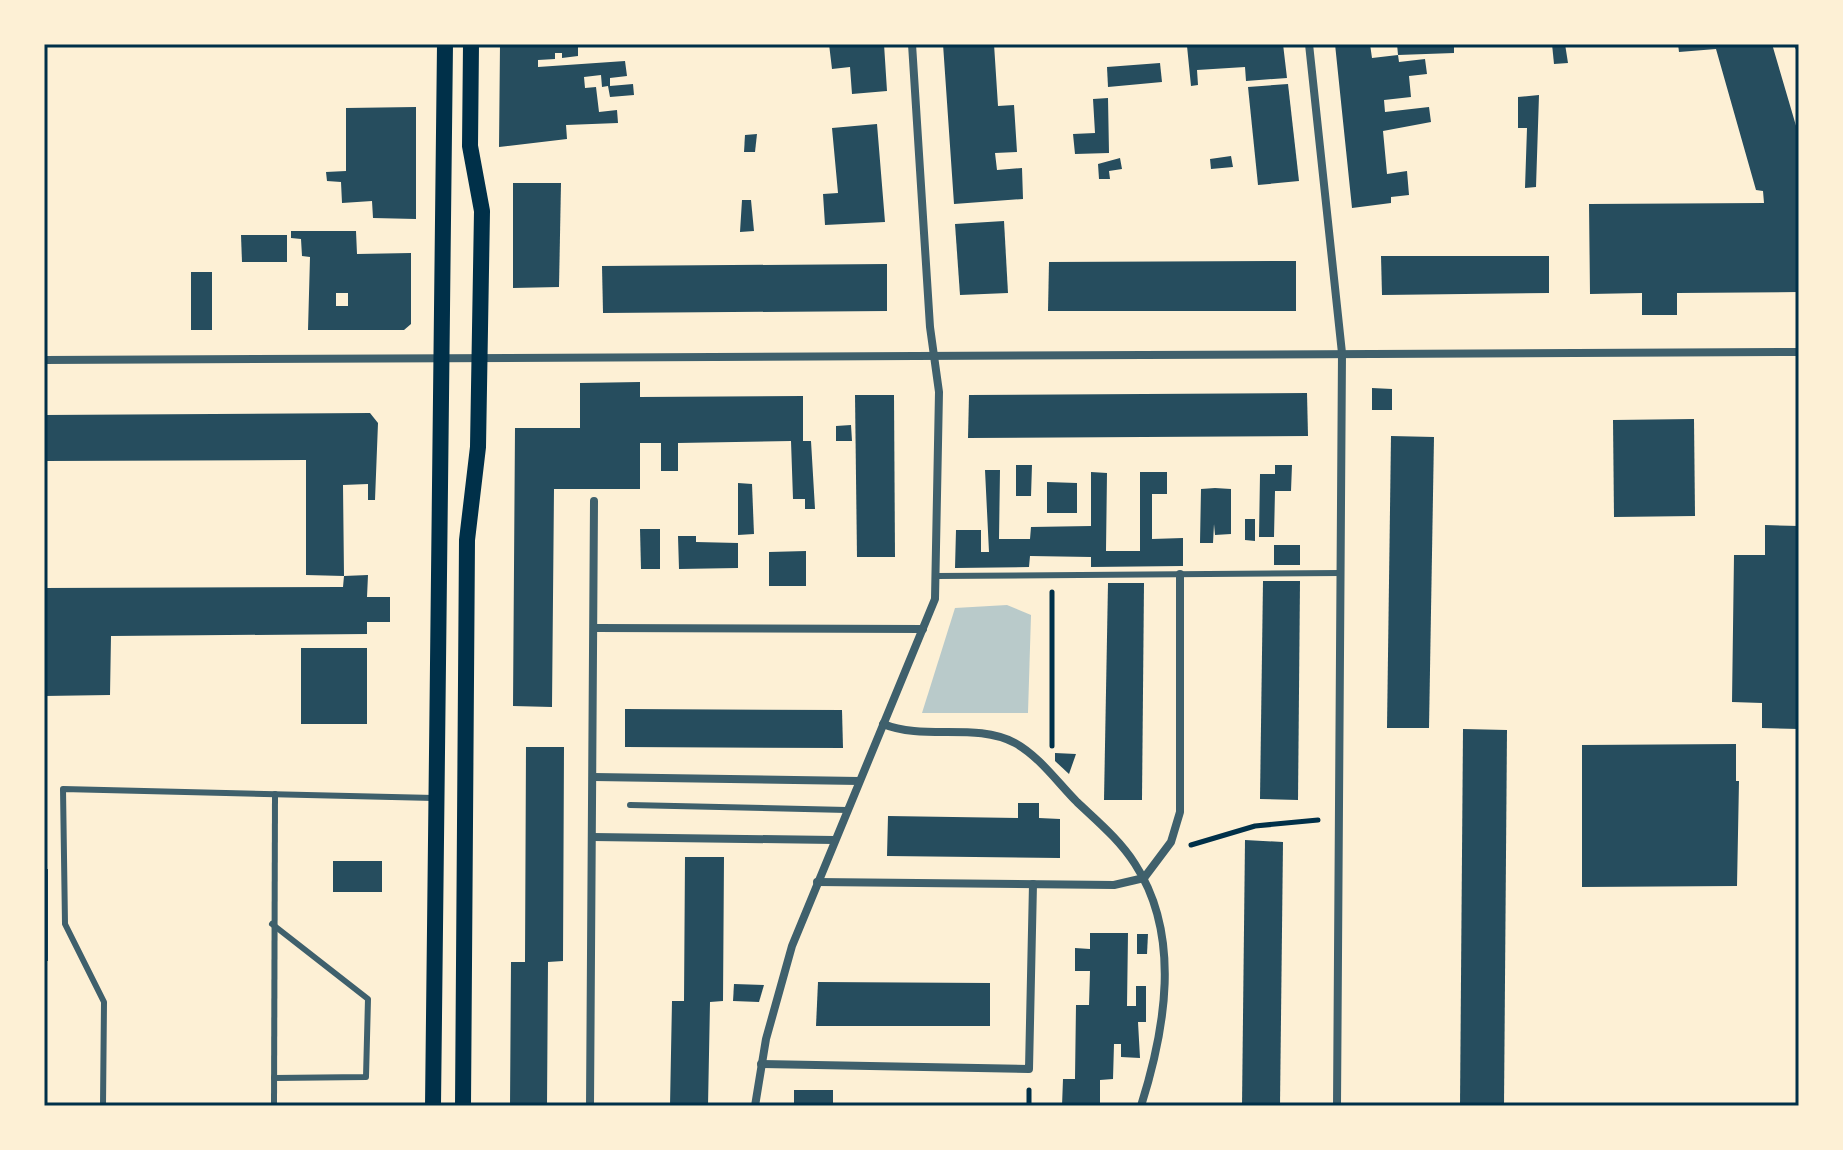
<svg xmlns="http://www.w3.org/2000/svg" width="1843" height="1150" font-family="Lato,sans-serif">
	<rect width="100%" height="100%" fill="#fdf0d5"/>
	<polygon fill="#b9caca" points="1007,605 1031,615 1028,713 922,713 955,608"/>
	<g fill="#264d5e" fill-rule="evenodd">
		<polygon points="500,44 578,44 578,56 562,58 562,53 555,53 555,59 538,60 538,67 625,61 627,76 610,78 610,86 633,84 634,95 610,97 608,86 602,87 601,75 584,77 585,88 596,87 599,112 617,110 618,123 566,125 567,139 499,147"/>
		<polygon points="829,44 884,44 887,91 852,94 850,67 832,69"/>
		<polygon points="943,44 994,44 998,106 1014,105 1017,152 995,153 997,170 1022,168 1023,199 954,204"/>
		<polygon points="1216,44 1283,44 1287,78 1246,81 1245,67 1197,70 1198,85 1191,86 1187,46"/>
		<polygon points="1335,44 1370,44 1372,58 1398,55 1399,62 1425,59 1427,74 1409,76 1411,97 1384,100 1385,112 1429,107 1431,122 1383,131 1387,174 1407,171 1409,195 1391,197 1391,203 1352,208"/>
		<polygon points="1397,44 1454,44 1454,53 1398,55"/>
		<polygon points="1552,44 1565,44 1568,63 1554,64"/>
		<polygon points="1678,44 1772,44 1799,136 1799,292 1677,293 1677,315 1642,315 1642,293 1590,294 1589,204 1764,203 1763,191 1756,190 1716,49 1679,52"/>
		<polygon points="1160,63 1162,82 1108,87 1107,67"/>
		<polygon points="1288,84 1299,181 1258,185 1248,87"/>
		<polygon points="1539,95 1536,187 1525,188 1527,128 1518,128 1518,97"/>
		<polygon points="1108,98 1109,153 1075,154 1073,134 1095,133 1093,99"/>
		<polygon points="416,107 416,219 373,218 372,201 342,203 341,182 327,181 326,172 346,171 346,108"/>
		<polygon points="877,124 885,222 825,225 823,194 838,193 832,128"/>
		<polygon points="757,134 755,152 744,152 745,135"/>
		<polygon points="1231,156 1233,167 1211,169 1210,159"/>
		<polygon points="1120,158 1122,169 1109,171 1110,179 1099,179 1098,164"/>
		<polygon points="513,183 561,183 559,287 513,288"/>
		<polygon points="742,200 751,200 754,231 740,232"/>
		<polygon points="1004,221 1008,293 960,295 955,224"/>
		<path d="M 291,231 L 356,231 L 357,254 L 411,253 L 411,324 L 404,330 L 308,330 L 310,257 L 302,256 L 301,239 L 291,238 ZM 336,293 L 348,293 L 348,306 L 336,306 Z"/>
		<polygon points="241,235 287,235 287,262 242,262"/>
		<polygon points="1381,256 1549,256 1549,293 1382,295"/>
		<polygon points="1296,261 1296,311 1048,311 1049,262"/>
		<polygon points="887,264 887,311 603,313 602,266"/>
		<rect x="191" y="272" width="21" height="58"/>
		<polygon points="640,382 640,397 803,396 803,441 811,441 815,509 805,509 805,499 793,499 791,441 678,443 678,471 661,471 661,443 640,443 640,489 554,489 552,707 513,706 515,428 580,428 580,383"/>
		<polygon points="1372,388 1392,389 1392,410 1372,410"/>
		<polygon points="1307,393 1308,436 968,438 969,395"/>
		<polygon points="855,395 894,395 895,557 857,557"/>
		<polygon points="370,413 378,423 375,500 368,500 368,484 343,485 344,576 368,575 367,597 390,597 390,622 367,622 367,634 111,636 110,695 44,696 44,588 343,587 344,576 306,575 306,460 44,461 44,415"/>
		<polygon points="1694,419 1695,516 1614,517 1613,420"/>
		<polygon points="851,425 852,441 836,441 836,426"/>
		<polygon points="1391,436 1434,437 1429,728 1387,728"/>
		<polygon points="1016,465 1032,465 1031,496 1016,496"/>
		<polygon points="1275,465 1292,465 1291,491 1275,491 1274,537 1259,537 1260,474 1275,474"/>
		<polygon points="985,470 1000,470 999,539 1030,539 1031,527 1091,526 1091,472 1107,473 1106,551 1140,551 1140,472 1167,472 1167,494 1152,494 1152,539 1183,538 1183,566 1091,567 1091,557 1030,556 1029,567 955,568 956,530 981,530 981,552 989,552"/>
		<polygon points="1047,482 1077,483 1077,513 1047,513"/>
		<polygon points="738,483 752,484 754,534 738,535"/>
		<polygon points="1215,488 1231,489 1231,534 1215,535 1214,524 1213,543 1200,543 1201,489"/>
		<polygon points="1245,519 1255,519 1255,541 1245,540"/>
		<polygon points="1765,525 1799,526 1799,729 1762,728 1762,703 1732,702 1734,555 1765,555"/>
		<polygon points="640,529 660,529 660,569 641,569"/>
		<polygon points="678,536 696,536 696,542 738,543 738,568 679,569"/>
		<rect x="1274" y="545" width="26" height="20"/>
		<polygon points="806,551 806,586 769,586 769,552"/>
		<polygon points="1263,581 1300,581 1298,800 1260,799"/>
		<polygon points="1108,583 1144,583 1142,800 1104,800"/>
		<rect x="301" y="648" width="66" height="76"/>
		<polygon points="625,709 842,710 843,748 625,747"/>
		<polygon points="1463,729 1507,730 1504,1106 1460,1106"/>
		<polygon points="1736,744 1736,781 1739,781 1737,886 1582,887 1582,745"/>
		<polygon points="526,747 564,747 563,961 548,962 547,1106 510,1106 511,962 525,962"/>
		<polygon points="1055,753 1076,754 1069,774 1055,761"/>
		<polygon points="1018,803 1039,803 1039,818 1060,819 1060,858 887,856 888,816 1018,818"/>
		<polygon points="1245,840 1283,842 1280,1106 1242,1106"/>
		<polygon points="685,857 724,857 723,1001 710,1002 708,1106 670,1106 672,1001 684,1001"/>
		<rect x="333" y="861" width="49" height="31"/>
		<rect x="44" y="869" width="4" height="92"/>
		<polygon points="1090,933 1128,933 1127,1006 1136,1006 1136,986 1146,986 1146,1022 1138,1022 1140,1058 1121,1057 1121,1044 1114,1044 1113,1079 1100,1080 1100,1106 1062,1106 1063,1079 1075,1079 1076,1005 1089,1005 1090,971 1075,971 1075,948 1090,949"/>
		<polygon points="1137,934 1148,934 1147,954 1137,954"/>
		<polygon points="818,982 990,983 990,1026 816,1026"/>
		<polygon points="734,984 764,985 759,1002 733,1001"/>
		<rect x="794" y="1090" width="39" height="16"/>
	</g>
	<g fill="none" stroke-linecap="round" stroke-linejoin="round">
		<g stroke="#003049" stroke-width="5">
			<polyline points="1052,746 1052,592"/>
			<polyline points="1191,845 1255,826 1318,820"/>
			<polyline points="1029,1106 1029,1090"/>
		</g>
		<g stroke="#3f606c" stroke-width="6">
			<polyline points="936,576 1341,573"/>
			<polyline points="630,805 847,810"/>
			<polyline points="272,924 368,999 366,1077 274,1078"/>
			<polyline points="103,1106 104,1002 65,924 63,789 434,798"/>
			<polyline points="274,1106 275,794"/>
		</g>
		<g stroke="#3f606c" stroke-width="8">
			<polyline points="1309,44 1342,353 1337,1106"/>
			<polyline points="1798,44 1799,47"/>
			<polyline points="44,360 1799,352"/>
			<polyline points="596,628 923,629"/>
			<path d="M 883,724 C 925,741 975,722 1015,743 C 1039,756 1058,783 1077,802 C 1097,821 1120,840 1135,864 C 1182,936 1165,1030 1141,1106"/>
			<polyline points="594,777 859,781"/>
			<polyline points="593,837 834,840"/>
			<polyline points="817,882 1114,885 1144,878 1171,842 1180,812 1180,574"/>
			<polyline points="761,1064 1029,1069 1033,884"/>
			<polyline points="590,1106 594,501"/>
			<polyline points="755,1106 766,1039 792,946 935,599 939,392 930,327 912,44"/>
		</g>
		<g stroke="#003049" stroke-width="16">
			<polyline points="433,1106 445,44"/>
			<polyline points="463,1106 467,540 478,447 482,211 470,146 471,44"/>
		</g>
	</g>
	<rect width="1843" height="1150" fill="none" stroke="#fdf0d5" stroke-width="92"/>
	<rect x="46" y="46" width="1751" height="1058" fill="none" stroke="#003049" stroke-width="3"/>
</svg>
